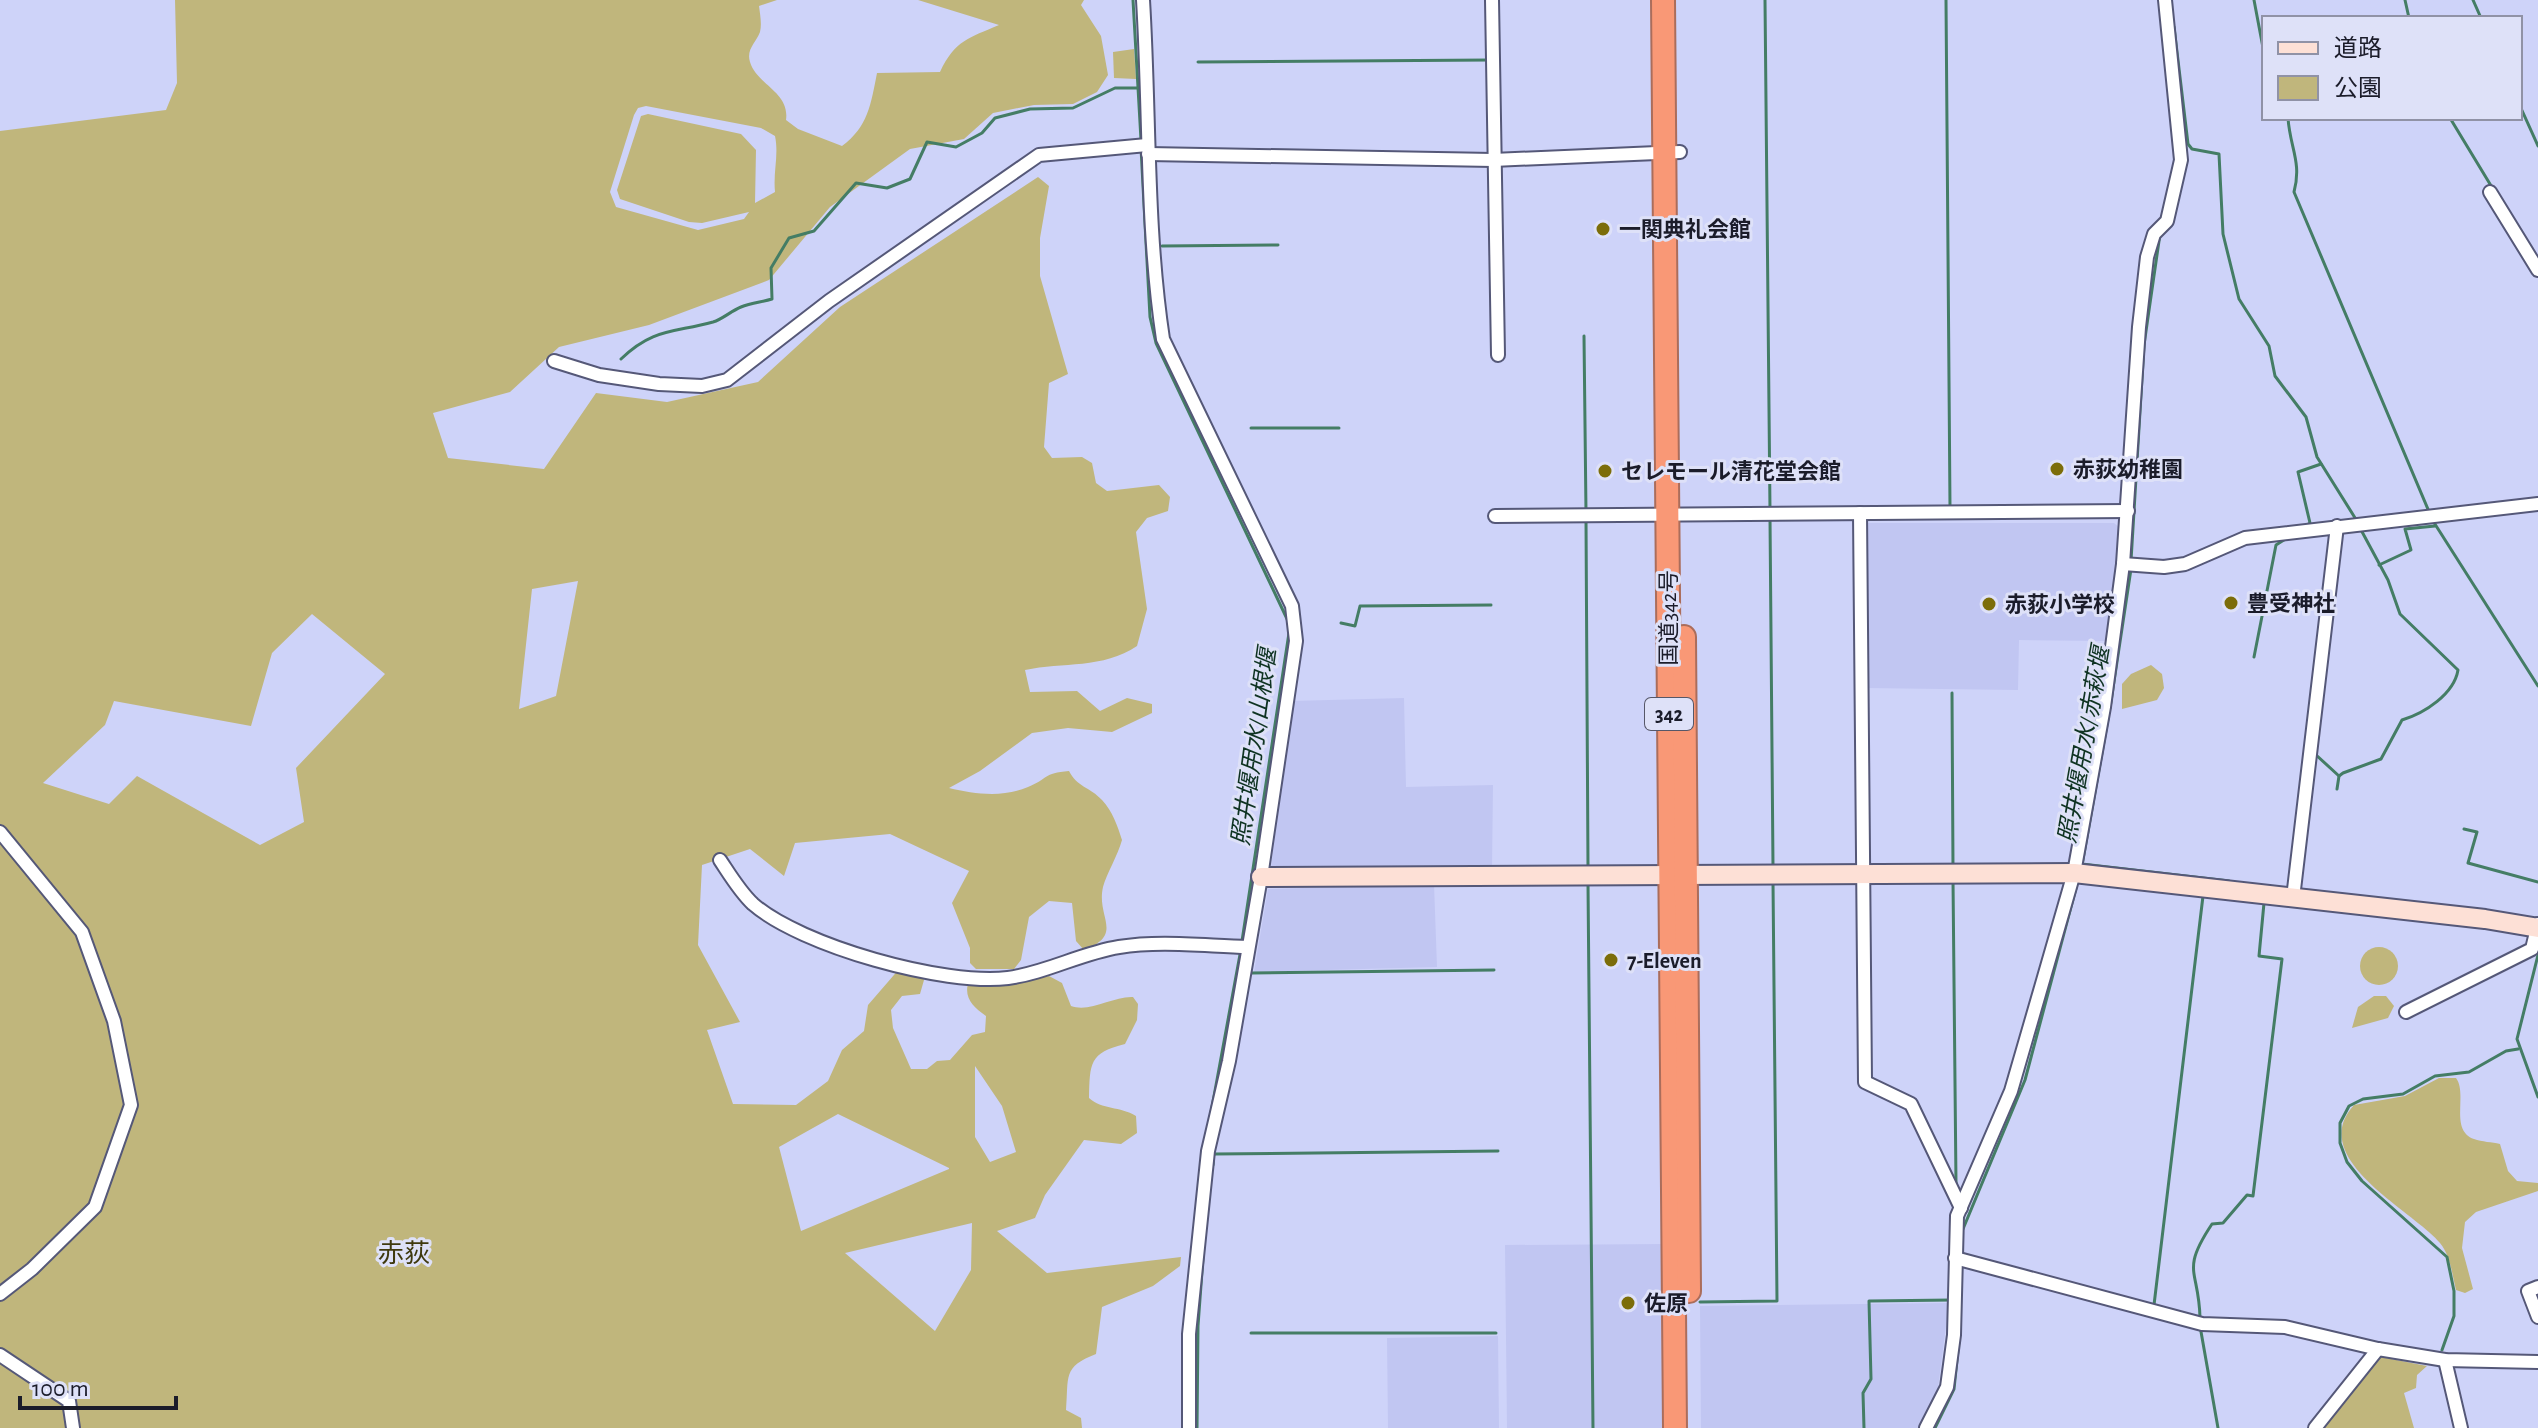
<svg xmlns="http://www.w3.org/2000/svg" width="2538" height="1428" font-family="'Alegreya Sans','Noto Sans JP',sans-serif">
	<rect width="100%" height="100%" fill="#ced3f9"/>
	<g fill="#c1c6f2">
		<polygon points="1866,523 2114,523 2120,528 2106,641 2019,640 2018,690 1866,688"/>
		<polygon points="1404,698 1406,787 1493,785 1492,868 1271,866 1292,701"/>
		<polygon points="1434,884 1437,967 1254,972 1268,889"/>
		<polygon points="1665,1244 1662,1428 1507,1428 1505,1245"/>
		<polygon points="1949,1303 1938,1388 1919,1428 1701,1428 1700,1306"/>
		<polygon points="1498,1336 1499,1428 1388,1428 1387,1338"/>
	</g>
	<g fill="#c0b67c" fill-rule="evenodd">
		<path d="M 175,0 L 777,0 L 759,6 C 760,14 762,24 760,32 C 756,43 746,49 750,62 C 757,85 790,92 786,120 L 798,129 L 842,146 C 868,127 871,104 877,73 L 940,72 C 955,40 969,38 999,25 L 918,0 L 1084,0 L 1081,5 L 1101,36 L 1108,75 L 1097,92 L 1073,104 L 1034,105 L 993,113 L 964,139 L 910,149 L 830,207 L 769,280 L 649,325 L 559,347 L 510,392 L 433,413 L 448,458 L 544,469 L 596,393 L 667,402 L 758,382 L 840,307 L 1038,177 L 1049,186 L 1040,238 L 1040,276 L 1068,374 L 1049,383 L 1044,447 L 1052,458 L 1082,457 L 1092,463 L 1096,483 L 1107,491 L 1159,485 L 1170,497 L 1168,511 L 1147,518 L 1136,532 L 1147,609 L 1137,646 C 1103,669 1063,662 1025,670 L 1030,692 L 1077,691 L 1100,711 L 1127,698 L 1152,704 L 1152,713 L 1112,732 L 1068,728 L 1032,733 L 980,771 L 949,788 C 974,794 1003,798 1028,787 C 1048,779 1043,773 1069,771 C 1077,787 1090,787 1102,800 C 1113,812 1117,825 1122,840 C 1118,855 1106,875 1103,887 C 1096,918 1125,934 1084,950 L 1076,941 L 1072,903 L 1049,901 L 1029,917 L 1021,960 L 1014,969 L 976,969 L 970,963 L 970,948 L 952,903 L 969,871 L 890,834 L 795,843 L 784,876 L 750,849 L 702,865 L 698,945 L 740,1022 L 707,1030 L 733,1104 L 796,1105 L 828,1081 L 842,1050 L 864,1031 L 868,1005 L 900,968 L 921,973 L 924,980 L 920,994 L 902,996 L 891,1010 L 893,1028 L 911,1069 L 927,1069 L 937,1061 L 950,1060 L 972,1035 L 985,1032 L 986,1016 C 972,1006 963,997 969,980 L 1015,983 L 1049,976 L 1062,983 L 1071,1006 C 1090,1013 1113,996 1133,997 L 1138,1004 L 1137,1020 L 1125,1044 C 1089,1053 1090,1063 1089,1098 C 1102,1110 1120,1106 1136,1116 L 1137,1133 L 1121,1144 L 1084,1140 L 1045,1195 L 1035,1218 L 997,1231 L 1047,1273 L 1181,1257 L 1180,1266 L 1153,1286 L 1102,1307 L 1096,1354 C 1062,1367 1069,1377 1066,1410 L 1081,1418 L 1082,1428 L 0,1428 L 0,131 L 166,110 L 177,83 ZM 646,106 L 761,128 L 775,136 C 779,156 773,171 775,192 L 755,203 L 756,150 L 741,134 L 648,114 L 641,116 L 617,190 L 620,199 L 689,222 L 702,223 L 749,212 L 744,219 L 698,230 L 616,207 L 610,192 L 634,115 L 638,108 ZM 578,581 L 556,696 L 519,709 L 532,589 ZM 312,614 L 385,674 L 296,768 L 304,822 L 260,845 L 137,776 L 109,804 L 43,783 L 105,725 L 114,701 L 251,726 L 272,653 ZM 975,1066 L 1002,1106 L 1016,1152 L 990,1162 L 975,1137 ZM 838,1114 L 949,1168 L 949,1169 L 801,1231 L 779,1147 ZM 972,1223 L 971,1270 L 935,1331 L 845,1253 Z"/>
		<polygon points="1134,49 1136,79 1114,78 1113,52"/>
		<polygon points="2151,665 2162,674 2164,688 2157,700 2122,709 2122,684 2131,674"/>
		<circle cx="2379" cy="966" r="19"/>
		<polygon points="2374,996 2386,996 2394,1006 2388,1018 2352,1028 2358,1007"/>
		<path d="M 2439,1078 L 2456,1078 C 2468,1094 2449,1130 2474,1139 C 2482,1142 2492,1142 2500,1144 L 2508,1171 L 2517,1181 L 2538,1183 L 2538,1191 L 2476,1212 L 2465,1222 L 2462,1248 L 2473,1289 L 2465,1293 L 2456,1290 C 2452,1274 2451,1257 2440,1243 C 2414,1211 2305,1159 2354,1105 L 2405,1096 Z"/>
		<polygon points="2376,1356 2427,1366 2417,1375 2416,1388 2404,1393 2414,1428 2323,1428"/>
	</g>
	<g fill="none" stroke-linecap="round" stroke-linejoin="round">
		<g stroke="#447d65" stroke-width="3">
			<polyline points="1133,0 1141,140"/>
			<polyline points="1765,0 1770,510"/>
			<polyline points="1946,0 1950,507"/>
			<polyline points="2254,0 2264,53"/>
			<polyline points="2405,0 2409,18"/>
			<polyline points="2473,0 2481,18"/>
			<polyline points="2174,27 2188,144 2192,149 2219,154 2223,234 2239,299 2269,346 2275,376 2306,417 2317,457 2357,521"/>
			<polyline points="1198,62 1490,60"/>
			<polyline points="2520,106 2538,146"/>
			<path d="M 2288,118 C 2290,148 2302,162 2294,192 L 2430,514"/>
			<polyline points="2450,118 2493,189"/>
			<polyline points="1141,148 1150,317 1156,343 1288,621"/>
			<polyline points="1162,246 1278,245"/>
			<polyline points="1584,336 1586,512"/>
			<path d="M 621,359 C 653,328 673,333 713,322 C 723,319 731,311 741,307 C 751,303 762,302 772,299 L 771,268 L 789,238 L 814,231 L 856,183 L 887,188 L 910,179 L 927,142 L 956,147 L 982,133 L 995,118 L 1030,109 L 1073,108 L 1115,88 L 1137,88"/>
			<polyline points="1251,428 1339,428"/>
			<polyline points="1770,518 1773,866"/>
			<polyline points="1586,520 1588,868"/>
			<polyline points="2433,521 2538,686"/>
			<polyline points="2307,525 2310,523 2298,472 2321,464"/>
			<polyline points="2131,561 2144,345 2160,234"/>
			<polyline points="2379,565 2411,550 2405,529 2435,526"/>
			<polyline points="1341,623 1355,626 1360,606 1491,605"/>
			<polyline points="2254,657 2276,545 2287,538"/>
			<polyline points="1952,693 1953,868"/>
			<polyline points="2110,708 2131,569"/>
			<polyline points="2315,754 2339,776"/>
			<path d="M 2337,789 L 2339,776 L 2343,773 L 2381,759 L 2402,720 C 2425,713 2454,694 2458,670 L 2400,614 L 2388,580 L 2360,528"/>
			<polyline points="2464,829 2477,832 2468,863 2538,882"/>
			<polyline points="2082,864 2229,881"/>
			<polyline points="2082,865 2108,719"/>
			<polyline points="1953,880 1956,1184"/>
			<polyline points="1588,884 1593,1428"/>
			<polyline points="1242,941 1289,633"/>
			<polyline points="2538,955 2517,1039 2538,1097"/>
			<polyline points="1251,973 1494,970"/>
			<polyline points="1210,1118 1241,949"/>
			<polyline points="1214,1154 1498,1151"/>
			<polyline points="1213,1165 1214,1149"/>
			<polyline points="1963,1229 2025,1080 2076,888"/>
			<polyline points="1700,1302 1777,1301 1773,882"/>
			<polyline points="2154,1305 2203,896"/>
			<path d="M 2200,1318 C 2199,1269 2180,1272 2212,1224 L 2223,1223 L 2247,1195 L 2253,1196 L 2282,959 L 2259,956 L 2264,903"/>
			<polyline points="2200,1326 2218,1428"/>
			<polyline points="1251,1333 1496,1333"/>
			<polyline points="2442,1350 2454,1316 2454,1291 2447,1257 2362,1181 2347,1162 2340,1143 2340,1123 2349,1106 2363,1099 2403,1094 2435,1076 2469,1072 2506,1051 2518,1049"/>
			<polyline points="1197,1428 1198,1326 1204,1244"/>
			<polyline points="1864,1428 1863,1393 1871,1379 1869,1301 1952,1300"/>
			<polyline points="1935,1428 1954,1389 1959,1340"/>
		</g>
		<g stroke="#555878" stroke-width="16">
			<g id="street">
				<path d="M 1143,0 C 1150,113 1146,227 1163,339 L 1292,606 L 1296,641 L 1261,877 L 1229,1061 L 1208,1151 L 1189,1334 L 1189,1428"/>
				<polyline points="1492,0 1498,355"/>
				<polyline points="1148,154 1493,160 1680,152"/>
				<polyline points="2490,192 2538,270"/>
				<polyline points="554,361 599,375 659,384 702,386 727,380 829,301 1039,155 1147,145"/>
				<polyline points="1860,513 1865,1082 1911,1104 1961,1208"/>
				<polyline points="1495,516 2128,511"/>
				<polyline points="2123,564 2164,567 2185,564 2245,538 2538,504"/>
				<polyline points="0,832 82,932 114,1021 131,1105 95,1207 32,1269 0,1294"/>
				<path d="M 720,860 C 730,875 740,892 753,904 C 801,946 945,986 1008,978 C 1046,973 1081,953 1119,947 C 1160,940 1206,946 1248,947"/>
				<polyline points="2293,898 2337,526"/>
				<polyline points="2406,1012 2532,949 2538,924"/>
				<polyline points="1955,1258 2202,1324 2285,1327 2378,1349 2445,1360 2538,1362"/>
				<polyline points="2538,1287 2528,1291 2538,1317"/>
				<polyline points="0,1355 69,1401 73,1428"/>
				<polyline points="2445,1360 2461,1428"/>
				<polyline points="1926,1428 1947,1387 1954,1335 1957,1216 2011,1091 2031,1022 2074,873 2104,707 2123,564 2139,327 2147,257 2154,234 2167,221 2181,160 2165,0"/>
				<polyline points="2315,1428 2378,1349"/>
			</g>
		</g>
		<g stroke="#555878" stroke-width="22">
			<polyline id="secondary" points="1261,877 2074,873 2485,919 2538,928"/>
		</g>
		<g stroke="#ab6d5b" stroke-width="26">
			<g id="highway">
				<polyline points="1663,0 1675,1428"/>
				<polyline points="1684,637 1689,1291"/>
			</g>
		</g>
		<use href="#street" stroke="#fff" stroke-width="12"/>
		<use href="#secondary" stroke="#fde0d6" stroke-width="18"/>
		<use href="#highway" stroke="#f99876" stroke-width="22"/>
	</g>
	<g fill="#7c6d09" stroke="#dee1f8" stroke-width="3">
		<circle cx="1603" cy="229" r="8"/>
		<circle cx="2057" cy="469" r="8"/>
		<circle cx="1605" cy="471" r="8"/>
		<circle cx="2231" cy="603" r="8"/>
		<circle cx="1989" cy="604" r="8"/>
		<circle cx="1611" cy="960" r="8"/>
		<circle cx="1628" cy="1303" r="8"/>
	</g>
	<g text-anchor="middle" stroke-width="6" stroke-linejoin="round" paint-order="stroke">
		<rect fill="#dee1f8" stroke="#565768" stroke-width="2" x="1645" y="698" width="48" height="32" rx="6"/>
		<g font-size="20" font-weight="bold" fill="#1b1c2a">
			<text x="1669" y="721">342</text>
		</g>
		<g font-size="22" font-weight="bold" fill="#1b1c2a" stroke="#dee1f8" text-anchor="start">
			<text x="1619" y="237">一関典礼会館</text>
			<text x="2073" y="477">赤荻幼稚園</text>
			<text x="1621" y="479">セレモール清花堂会館</text>
			<text x="2247" y="611">豊受神社</text>
			<text x="2005" y="612">赤荻小学校</text>
			<text x="1627" y="968">7-Eleven</text>
			<text x="1644" y="1311">佐原</text>
		</g>
		<g font-size="22" fill="#1b1c2a" stroke="#dee1f8">
			<text transform="translate(1668 618) rotate(-90)" y="8">国道342号</text>
		</g>
		<g font-size="24" font-style="italic" fill="#0f3322" stroke="#dee1f8">
			<text transform="translate(2084 745) rotate(-80)" y="8">照井堰用水/赤萩堰</text>
			<text transform="translate(1254 747) rotate(-82)" y="8">照井堰用水/山根堰</text>
		</g>
		<g font-size="26" fill="#3f390e" stroke="#dee1f8">
			<text x="404" y="1262">赤荻</text>
		</g>
	</g>
	<rect x="2262" y="16" width="260" height="104" fill="#dee1f8" stroke="#9092a6" stroke-width="2"/>
	<rect x="2278" y="42" width="40" height="12" fill="#fde0d6" stroke="#9092a6" stroke-width="2"/>
	<text x="2334" y="56" font-size="24" fill="#1b1c2a">道路</text>
	<rect x="2278" y="76" width="40" height="24" fill="#c0b67c" stroke="#9092a6" stroke-width="2"/>
	<text x="2334" y="96" font-size="24" fill="#1b1c2a">公園</text>
	<path d="M20 1396v12h156v-12" fill="none" stroke="#1b1c2a" stroke-width="4"/>
	<text x="32" y="1396" font-size="24" fill="#1b1c2a" stroke="#dee1f8" stroke-width="6" paint-order="stroke">100 m</text>
</svg>
